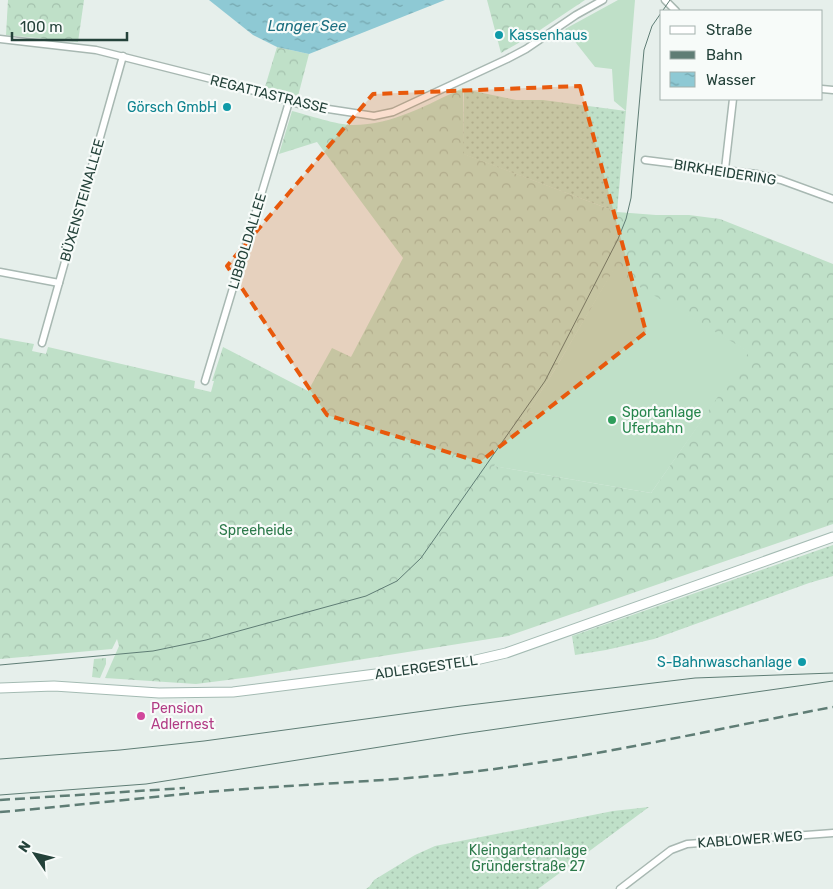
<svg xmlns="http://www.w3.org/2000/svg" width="833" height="889" font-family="Rubik,sans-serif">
	<defs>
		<pattern id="forest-crowns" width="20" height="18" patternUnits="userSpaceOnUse" patternTransform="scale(1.25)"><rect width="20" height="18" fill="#bfe0c8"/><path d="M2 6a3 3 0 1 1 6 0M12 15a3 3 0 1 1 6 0" fill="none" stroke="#a4c1ad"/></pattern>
		<pattern id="garden-dots" width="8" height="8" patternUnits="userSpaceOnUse" patternTransform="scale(1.25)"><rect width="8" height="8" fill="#bfe0c8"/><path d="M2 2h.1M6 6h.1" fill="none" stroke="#a4c1ad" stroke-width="1.8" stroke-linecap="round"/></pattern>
		<pattern id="water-ripples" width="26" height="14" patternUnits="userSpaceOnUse" patternTransform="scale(1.25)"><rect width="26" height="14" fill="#8ec9d4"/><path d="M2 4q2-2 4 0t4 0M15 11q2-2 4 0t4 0" fill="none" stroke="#74a5ad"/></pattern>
	</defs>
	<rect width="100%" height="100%" fill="#e6efeb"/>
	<g fill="#bfe0c8">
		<polygon points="618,0 635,0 626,111 614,101 612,69 595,67 565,29"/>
		<polygon points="613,270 750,352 651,493 493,466 554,371"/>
	</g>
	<g fill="url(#forest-crowns)" fill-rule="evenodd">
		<polygon points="8,0 84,0 78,42 6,35"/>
		<polygon points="487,0 585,0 534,34 501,53"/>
		<polygon points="277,47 309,54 298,96 265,87"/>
		<path d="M 463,88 L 464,154 L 617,212 L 656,215 L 689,215 L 720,219 L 833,264 L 833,524 L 508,636 L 251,677 L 196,684 L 105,678 L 119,646 L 117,639 L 112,649 L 0,659 L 0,338 L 34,344 L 32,351 L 46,354 L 48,347 L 195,381 L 194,388 L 211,392 L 214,381 L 212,381 L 223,347 L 308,391 L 332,348 L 351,357 L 403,258 L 317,142 L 279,154 L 292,111 C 308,115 337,125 353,125 C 393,125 428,104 463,88 ZM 613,271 L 749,352 L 651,493 L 494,466 L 554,371 Z"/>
		<polygon points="106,658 106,664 100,678 92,677 94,659"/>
	</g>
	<g fill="url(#garden-dots)">
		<polygon points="464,89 516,100 543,100 626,111 617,212 463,154"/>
		<polygon points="833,545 833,576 809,583 654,639 606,650 575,655 572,636"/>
		<polygon points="649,807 538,889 366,889 369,887 374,880 415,855 435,846 613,811"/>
	</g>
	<polygon fill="url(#water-ripples)" points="209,0 445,0 309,54 277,47 253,35"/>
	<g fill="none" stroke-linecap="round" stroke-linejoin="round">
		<g stroke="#a8b8b2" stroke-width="9">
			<g id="street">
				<polyline points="665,0 676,11"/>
				<polyline points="0,39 96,50 227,83 302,105 374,116 393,112 507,59 526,49 576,15 603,0"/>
				<polyline points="822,89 833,90"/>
				<polyline points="645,160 756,174 781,180 833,199"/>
				<polyline points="725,169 733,99"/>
				<polyline points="0,272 59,283"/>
				<polyline points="42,343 123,56"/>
				<polyline points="205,381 289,102"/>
				<polyline points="620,889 671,850 687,844 833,833"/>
			</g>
		</g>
		<g stroke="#a4bbb3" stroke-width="11">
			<polyline id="secondary" points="0,688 54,686 159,693 233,692 463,663 506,653 833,537"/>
		</g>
		<use href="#street" stroke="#fff" stroke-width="6"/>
		<use href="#secondary" stroke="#fff" stroke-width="9"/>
		<g stroke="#5f7d75" stroke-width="1">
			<polyline points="0,665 153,651 206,640 366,596 397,581 421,558 545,381 618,239 626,219 631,198 644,50 652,26 670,0"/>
			<polyline points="0,759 120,750 204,741 461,706 695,678 833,673"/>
			<polyline points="0,795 146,784 462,734 833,681"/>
		</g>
		<g stroke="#5f7d75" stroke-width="2.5" stroke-dasharray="10 5" stroke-linecap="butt">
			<polyline points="0,800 185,788"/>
			<path d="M 0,812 C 73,806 146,797 219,791 C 315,783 413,781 509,767 C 618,752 725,727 833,707"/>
		</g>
	</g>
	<path fill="#e8590c" fill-opacity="0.2" stroke="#e8590c" stroke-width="4" stroke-dasharray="10 6" stroke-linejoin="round" d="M 580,86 L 646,332 L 480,462 L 327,415 L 227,266 L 373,94 Z"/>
	<g fill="#0f9aa8" stroke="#f7fbf9" stroke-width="2">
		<circle cx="499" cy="35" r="5"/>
		<circle cx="227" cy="107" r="5"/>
		<circle cx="802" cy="662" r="5"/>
	</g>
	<circle fill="#2e9e5b" stroke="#f7fbf9" stroke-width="2" cx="612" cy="420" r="5"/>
	<circle fill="#d1479c" stroke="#f7fbf9" stroke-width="2" cx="141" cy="716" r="5"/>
	<g text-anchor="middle" stroke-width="4.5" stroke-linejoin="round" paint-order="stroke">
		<g font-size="14" fill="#0d838f" stroke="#f7fbf9" text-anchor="end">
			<text x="509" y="40" text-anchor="start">Kassenhaus</text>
			<text x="217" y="112">Görsch GmbH</text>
			<text x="792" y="667">S-Bahnwaschanlage</text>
		</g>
		<g font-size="14" fill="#24423a" stroke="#f7fbf9">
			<text transform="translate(269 94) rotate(14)" y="5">REGATTASTRASSE</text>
			<text transform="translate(725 172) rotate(9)" y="5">BIRKHEIDERING</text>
			<text transform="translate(82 200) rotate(-74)" y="5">BÜXENSTEINALLEE</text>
			<text transform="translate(247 241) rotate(-73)" y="5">LIBBOLDALLEE</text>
			<text transform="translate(426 667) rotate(-8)" y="5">ADLERGESTELL</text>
			<text transform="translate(750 839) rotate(-4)" y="5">KABLOWER WEG</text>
		</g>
		<g font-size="14" fill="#27864d" stroke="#f7fbf9" text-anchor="start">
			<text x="622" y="417">Sportanlage<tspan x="622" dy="16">Uferbahn</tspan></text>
		</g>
		<g font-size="14" fill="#2d7a4b" stroke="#f7fbf9">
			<text x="256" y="535">Spreeheide</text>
			<text x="528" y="855">Kleingartenanlage<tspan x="528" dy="16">Gründerstraße 27</tspan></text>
		</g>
		<g font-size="14" fill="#b23c85" stroke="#f7fbf9" text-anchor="start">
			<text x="151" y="713">Pension<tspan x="151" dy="16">Adlernest</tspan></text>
		</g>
		<g font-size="15" font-style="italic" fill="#1c6f80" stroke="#f7fbf9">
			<text x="307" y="31">Langer See</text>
		</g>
	</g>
	<rect x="660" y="10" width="162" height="90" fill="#f7fbf9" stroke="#a3b1ad"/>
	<rect x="670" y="26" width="25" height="8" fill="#ffffff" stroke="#a3b1ad"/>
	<text x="706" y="35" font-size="15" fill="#24423a">Straße</text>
	<rect x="670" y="51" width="25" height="8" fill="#5f7d75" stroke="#a3b1ad"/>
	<text x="706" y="60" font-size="15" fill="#24423a">Bahn</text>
	<rect x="670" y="72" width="25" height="15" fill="url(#water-ripples)" stroke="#a3b1ad"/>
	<text x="706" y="85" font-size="15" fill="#24423a">Wasser</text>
	<g transform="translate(35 854) rotate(305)" stroke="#f7fbf9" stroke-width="4" paint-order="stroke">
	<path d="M0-4L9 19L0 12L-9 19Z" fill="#24423a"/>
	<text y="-8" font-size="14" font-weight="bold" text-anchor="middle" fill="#24423a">N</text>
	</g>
	<path d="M12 32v8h115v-8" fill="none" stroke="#24423a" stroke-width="2.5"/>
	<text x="20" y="32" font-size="15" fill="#24423a" stroke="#f7fbf9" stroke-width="4" paint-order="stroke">100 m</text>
</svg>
